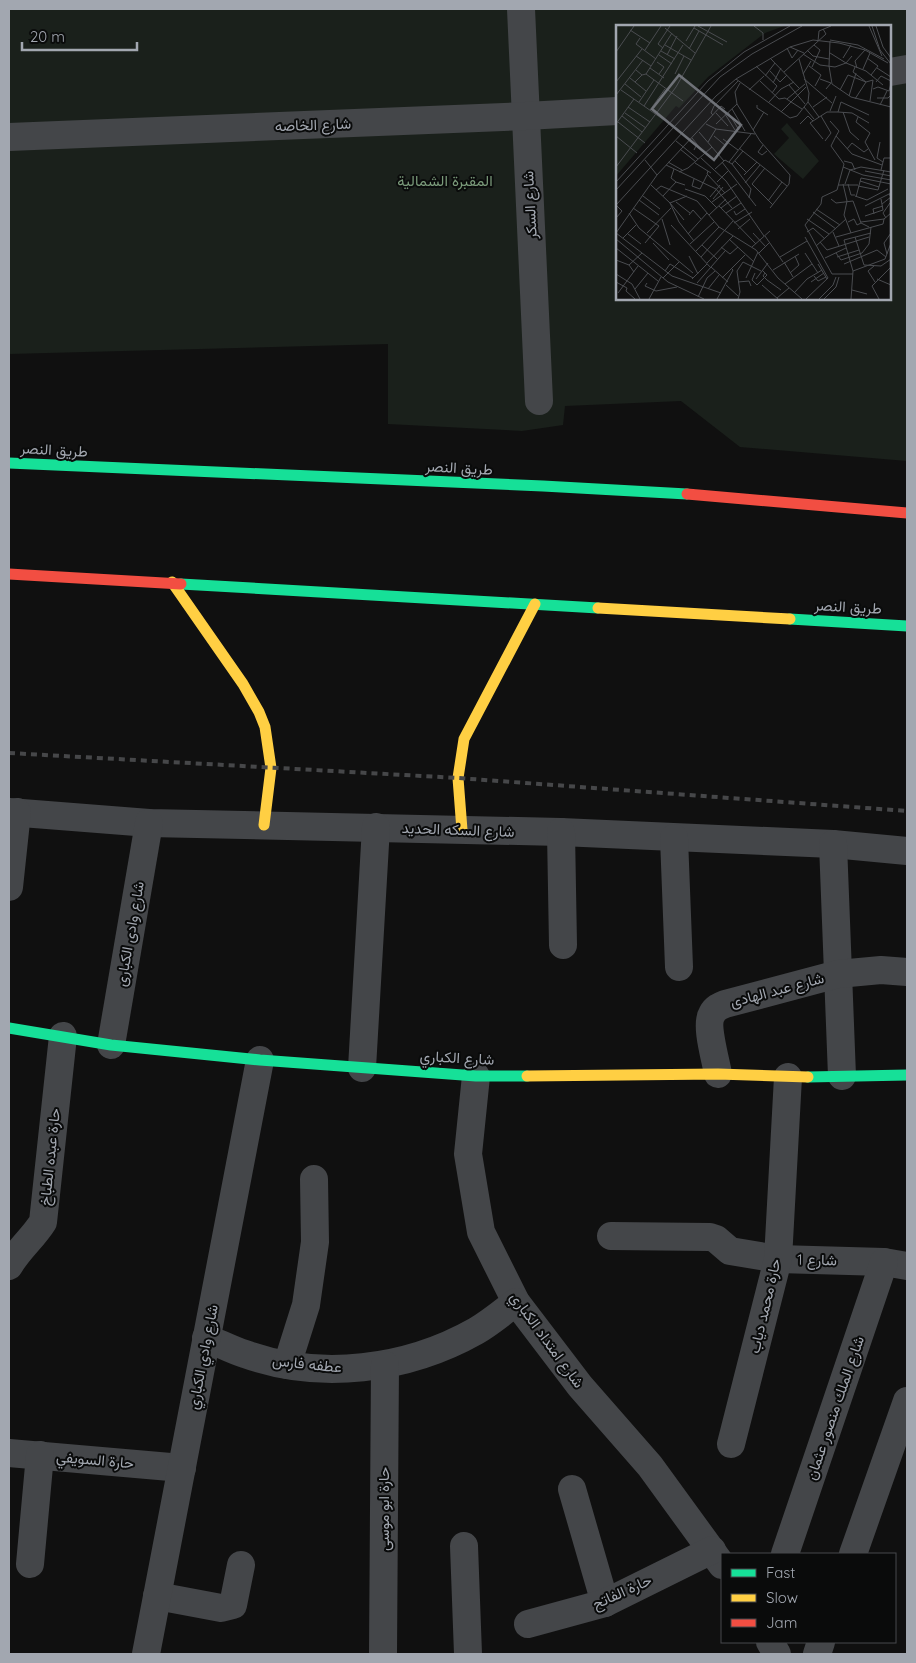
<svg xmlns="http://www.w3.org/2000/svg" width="916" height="1663" font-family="Quicksand,Vazirmatn,sans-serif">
	<rect width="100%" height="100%" fill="#101010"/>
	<path fill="#1a201b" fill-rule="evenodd" d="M 9,9 L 907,9 L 907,461 L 740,447 L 681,401 L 565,406 L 563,425 L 522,431 L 388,424 L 388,344 L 9,354 ZM 617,26 L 890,26 L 890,299 L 617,299 Z"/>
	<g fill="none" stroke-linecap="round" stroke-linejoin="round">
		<g stroke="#444649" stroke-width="28">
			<polyline points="521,9 539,401"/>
			<polyline points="890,72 907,69"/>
			<polyline points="9,137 526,116 617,111"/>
			<polyline points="9,812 149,823 561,832 833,844 907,851"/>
			<polyline points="561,832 563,945"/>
			<polyline points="674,838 679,967"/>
			<polyline points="833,844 842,1076"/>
			<polyline points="9,887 17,812"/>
			<polyline points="111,1045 149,823"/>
			<polyline points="362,1068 376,827"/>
			<path d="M 718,1074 C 716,1061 705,1025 712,1014 C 715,1008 720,1006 725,1004 L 838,974 L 881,970 L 907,972"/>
			<polyline points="476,1076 468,1154 481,1232 516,1302 580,1386 650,1466 722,1565"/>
			<polyline points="611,1236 710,1237 716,1239 730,1251 778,1259 884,1262 907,1266"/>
			<path d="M 9,1266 C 18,1250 33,1238 43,1222 L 63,1036"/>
			<path d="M 206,1338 C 219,1343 232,1350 245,1354 C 320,1381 407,1370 476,1331 C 490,1323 503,1312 516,1302"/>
			<polyline points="287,1365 306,1305 315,1242 314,1179"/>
			<polyline points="731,1444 778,1259 788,1077"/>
			<polyline points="9,1453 182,1468"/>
			<polyline points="572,1489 605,1603"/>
			<polyline points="464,1546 468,1654"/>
			<polyline points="785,1554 884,1262"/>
			<polyline points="853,1554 907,1401"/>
			<polyline points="30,1564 40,1455"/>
			<polyline points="157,1596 221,1608 233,1605 241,1565"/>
			<polyline points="528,1624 605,1603 712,1550"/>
			<polyline points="770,1642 777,1654"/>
			<polyline points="146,1654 260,1060"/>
			<polyline points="383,1654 385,1365"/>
			<polyline points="817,1654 821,1642"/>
		</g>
		<g stroke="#16e098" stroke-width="11">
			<polyline points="9,463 543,486 687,494"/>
			<polyline points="181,584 598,608"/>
			<polyline points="790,619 907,626"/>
			<polyline points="9,1028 111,1045 260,1060 476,1076 527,1076"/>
			<polyline points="808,1077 907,1075"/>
		</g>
		<g stroke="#ffcf43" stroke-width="11">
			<polyline points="172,582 243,684 259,712 265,727 271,768 264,825"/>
			<polyline points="598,608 790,619"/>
			<polyline points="462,830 458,778 464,739 535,604"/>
			<polyline points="527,1076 718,1074 808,1077"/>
		</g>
		<g stroke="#f24e42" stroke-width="11">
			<polyline points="687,494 907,513"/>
			<polyline points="9,574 181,584"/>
		</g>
		<polyline stroke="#464749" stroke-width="4" stroke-dasharray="6 5" stroke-linecap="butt" points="9,753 458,778 907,811"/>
	</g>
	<g text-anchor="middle" stroke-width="4" stroke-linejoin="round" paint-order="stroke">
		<g font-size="15" fill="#a2a7b0" stroke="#0a0b0b">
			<text transform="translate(313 125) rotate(-2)" y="5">شارع الخاصه</text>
			<text transform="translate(530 205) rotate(-93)" y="5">شارع السكر</text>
			<text transform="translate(54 450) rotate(3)" y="5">طريق النصر</text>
			<text transform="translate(459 468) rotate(3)" y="5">طريق النصر</text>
			<text transform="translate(848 607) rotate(3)" y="5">طريق النصر</text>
			<text transform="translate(458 830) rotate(2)" y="5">شارع السكه الحديد</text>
			<text transform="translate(130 934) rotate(-80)" y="5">شارع وادى الكبارى</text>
			<text transform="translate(777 990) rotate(-15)" y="5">شارع عبد الهادى</text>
			<text transform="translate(457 1058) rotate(3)" y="5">شارع الكباري</text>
			<text transform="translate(50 1157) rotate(-84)" y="5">حارة عبده الطباخ</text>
			<text transform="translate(817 1260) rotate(1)" y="5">شارع 1</text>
			<text transform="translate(765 1306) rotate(-77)" y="5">حارة محمد دياب</text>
			<text transform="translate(547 1340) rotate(54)" y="5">شارع امتداد الكباري</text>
			<text transform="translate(203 1357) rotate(-79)" y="5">شارع وادي الكباري</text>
			<text transform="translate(307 1364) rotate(6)" y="5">عطفه فارس</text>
			<text transform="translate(835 1408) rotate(-71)" y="5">شارع الملك منصور عثمان</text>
			<text transform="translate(95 1460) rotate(5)" y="5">حارة السويفي</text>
			<text transform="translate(384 1509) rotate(-90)" y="5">حارة ابو موسى</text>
			<text transform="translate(622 1592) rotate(-24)" y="5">حارة الفاتح</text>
		</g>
		<g font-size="15" fill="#7a9a7a" stroke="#0a0b0b">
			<text x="445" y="186">المقبرة الشمالية</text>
		</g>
	</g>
	<g transform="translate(616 25)">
		<rect width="275" height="275" fill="#101010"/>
		<path d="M 0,1 L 168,1 L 149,8 L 92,52 L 63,83 L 60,81 L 0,151 ZM 171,98 L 203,136 L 187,154 L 158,129 L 173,113 L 165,104 Z" fill="#1a201b"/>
		<path fill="none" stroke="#4a4c50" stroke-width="1" d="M 82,1 L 111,17M 138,1 L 147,8 L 147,15M 253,1 L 266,31M 256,1 L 264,25 L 275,39M 260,1 L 267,22 L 275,33M 49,3 L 79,28M 78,3 L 107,20M 14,5 L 34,18M 24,13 L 20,19 L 40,34M 214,15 L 242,20 L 268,34M 70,16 L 79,1M 202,16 L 203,6 L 215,1M 214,16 L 213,41 L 216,59 L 235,72 L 275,82M 49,20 L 75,35M 174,22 L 188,28M 47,23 L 42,19 L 54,1M 171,23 L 176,33 L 182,25M 73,24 L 83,6M 29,25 L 45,1M 191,25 L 197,31 L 213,34M 45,26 L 59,34M 0,27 L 18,1M 214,28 L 230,38 L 236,31M 187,29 L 204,40 L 219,42 L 230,38 L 250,46 L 267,60M 43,30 L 56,39M 51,30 L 61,11M 20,31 L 35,41M 154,33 L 183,63M 227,33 L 235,20M 251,33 L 262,41 L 255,50M 183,34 L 193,68 L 192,77 L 203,92M 41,37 L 48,42 L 43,49M 140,41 L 161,61 L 156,68M 193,41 L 205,50 L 199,61M 196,42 L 204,25 L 198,20M 239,42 L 237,47 L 250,57 L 239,74M 34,43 L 48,53M 241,43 L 239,36 L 249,25M 261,43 L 275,52M 247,44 L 254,28M 154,46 L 164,57 L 171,50M 168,47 L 210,9 L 207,4M 30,49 L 56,8M 59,49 L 68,31M 187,49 L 195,36M 26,50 L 30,49 L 67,76M 149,51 L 159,38M 14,53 L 30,66M 120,54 L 174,93 L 181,91 L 192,77M 188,54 L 216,78M 204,54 L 215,58 L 210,64M 144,56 L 163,74 L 169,73 L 186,84M 0,57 L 26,24M 19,57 L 26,50 L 20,45M 260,57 L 265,51 L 275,56M 124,58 L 119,67 L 121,79 L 144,116 L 174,150 L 173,159 L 154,183M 157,58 L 165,43M 9,59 L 25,72M 173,60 L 189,79M 257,64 L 262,62 L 273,66 L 275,58M 5,65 L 48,95M 133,65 L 148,51M 224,65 L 232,50 L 250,57 L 257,55 L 254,76M 0,70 L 27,35M 233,71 L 240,48M 261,73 L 272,73 L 275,70M 171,74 L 189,59M 23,77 L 38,55M 153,77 L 165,64 L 178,57M 141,80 L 141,83 L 152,90M 264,80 L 271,66M 28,81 L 67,20M 12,82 L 34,97M 188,82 L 198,94M 197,82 L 211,72M 116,84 L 129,106M 34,85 L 49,64M 214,86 L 220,71M 112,87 L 123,105M 165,87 L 190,62M 222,87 L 225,77 L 253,90M 227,87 L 234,107 L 243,115M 9,88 L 30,103M 100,88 L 112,101M 109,89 L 119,105M 97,90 L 95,88 L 98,81 L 122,56M 6,91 L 26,107M 205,91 L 215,108 L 209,116M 242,92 L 240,97 L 254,108 L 249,117 L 259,135M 197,96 L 211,87 L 222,87 L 236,88 L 253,98M 197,96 L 194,98 L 207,114M 214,96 L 223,106 L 220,111 L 236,129 L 266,140M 2,97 L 29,118M 0,99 L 18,74M 90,99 L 100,104 L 139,109M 100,99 L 121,79M 184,99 L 192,91 L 197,96M 137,105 L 148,87M 83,107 L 108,136M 66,108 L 80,121 L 78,125M 0,111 L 21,128M 98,111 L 110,121M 220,111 L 215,121 L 228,139 L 221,165 L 206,172 L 205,179 L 189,200 L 216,249 L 237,249M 76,113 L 89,129M 107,114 L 122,125M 60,116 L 82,134M 92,117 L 100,104M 264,117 L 261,133 L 267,137M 147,120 L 142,127 L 146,130 L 151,126M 123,123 L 171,161M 64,124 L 80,137M 231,124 L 236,118 L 248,127 L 252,124M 85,133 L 110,156 L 148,211M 29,135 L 41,150 L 0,208 L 56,251 L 105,268M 119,136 L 131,148M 228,136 L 236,138 L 239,145M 52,137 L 66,145M 106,137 L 140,181M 113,137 L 135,109M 79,138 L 95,148M 116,139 L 135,164 L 133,173M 50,140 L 100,164 L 116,183M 0,142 L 60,62 L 95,1M 227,142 L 247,150 L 275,155M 149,143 L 136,159 L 157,180M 58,144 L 55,153 L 60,157M 99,144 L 109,135 L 116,139 L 127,126M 265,145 L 268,133 L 275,133M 92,146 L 91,149 L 109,168M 249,146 L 275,151M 63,147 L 72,143 L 96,122M 41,150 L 105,81 L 109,84M 128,150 L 141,137M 245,153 L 275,159M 78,154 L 76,161 L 84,164 L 91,150M 244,156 L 263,162M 0,157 L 92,56 L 128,27 L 174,1M 101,157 L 112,146M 129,158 L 144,140M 227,159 L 231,176 L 228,190 L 235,208M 229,159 L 234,145 L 245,142 L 275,147M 232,159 L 235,170 L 239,170M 35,160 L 54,178 L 63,197 L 78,216M 222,160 L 242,160M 242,161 L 262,165 L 268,145M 69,164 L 89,171 L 101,183M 0,165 L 104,52 L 136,29 L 186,1M 40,165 L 45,161 L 81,176 L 103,202 L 140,225 L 162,253 L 186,274M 27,171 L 44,184M 47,171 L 60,157 L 69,160M 239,171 L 251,175 L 272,164M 94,172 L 104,160M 240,172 L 245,153M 97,174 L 107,162M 215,174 L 220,178 L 237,176 L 245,198 L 253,202M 23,175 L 43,190M 152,176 L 166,157M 60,177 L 74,188M 96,177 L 121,159M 266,179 L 275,172 L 273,169M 0,180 L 100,71 L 120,54 L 174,22 L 197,15 L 223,18 L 249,25 L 272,38M 103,181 L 140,219M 249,181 L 275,168M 17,183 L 43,201 L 29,218M 105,183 L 121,171M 200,184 L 224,200M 118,186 L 120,190 L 129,184M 197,187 L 220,204M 13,188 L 23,203 L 77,248M 110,188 L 125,178M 258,189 L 257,184 L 267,181M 73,190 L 77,185 L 85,194M 93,190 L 110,174M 249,191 L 267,185 L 265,174M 0,193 L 6,186 L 0,180M 270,193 L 267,188 L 274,178M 46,194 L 54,220M 191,194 L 213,209M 68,195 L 54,178 L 71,171M 232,197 L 238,194 L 241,200 L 245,198M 245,197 L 268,194 L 275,188M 118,198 L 136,187M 55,200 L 95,243M 122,204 L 134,194M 191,207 L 197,203 L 209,214M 217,207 L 223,221M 31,208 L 55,183M 137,208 L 150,222M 12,209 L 25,219M 72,209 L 91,188M 149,211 L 167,237M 189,212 L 212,253 L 190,274M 220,212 L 267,199 L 268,194M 239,212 L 248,240 L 265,241 L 275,234M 7,213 L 20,200M 0,214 L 52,257 L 88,274M 113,214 L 138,237M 204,217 L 211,225 L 253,212M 37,218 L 53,235M 74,219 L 98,197M 86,220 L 101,234M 200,221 L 230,194M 105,222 L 114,229 L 122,222M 136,222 L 154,206M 0,223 L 42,256M 80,226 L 103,202M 143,228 L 154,217M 189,228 L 202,248M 220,228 L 225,235 L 246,228 L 253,219 L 255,202M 271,229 L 268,218 L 275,208M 73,231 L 82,249M 85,232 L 117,196M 164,232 L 191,216M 221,232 L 243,225M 209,233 L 230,223M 0,235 L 13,240 L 18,247M 127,237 L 145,246M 168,237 L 177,252M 91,238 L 117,211M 202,239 L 211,254M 228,239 L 261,225 L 270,232M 13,240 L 26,228M 258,241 L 252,246 L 259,257M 95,242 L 112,257M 157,245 L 183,229M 49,246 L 54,239 L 77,253M 237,246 L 269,234 L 275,218M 139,248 L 136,255 L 141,260 L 151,250 L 146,245M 149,248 L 147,251 L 151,255 L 165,265M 174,248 L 183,240 L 179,231M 0,249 L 16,259 L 24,274M 198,251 L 202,256 L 210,252M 47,253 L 63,237M 106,253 L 129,230M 130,253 L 142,227M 76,254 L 91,239M 140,254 L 152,238M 261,254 L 275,260M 0,257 L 11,263 L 10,266 L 19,274M 122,257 L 133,256 L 135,261M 195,257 L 208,248M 31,258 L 29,261 L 40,266 L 61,262M 81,258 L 109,226M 169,259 L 196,239M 110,260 L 122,271M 146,260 L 162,274M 19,264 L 32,248M 92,264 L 103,250M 236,265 L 251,269M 2,268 L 22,241M 178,268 L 191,254 L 206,245M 82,272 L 91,253 L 99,246M 161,273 L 173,263M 33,274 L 45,252M 101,274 L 117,245 L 115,243M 122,274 L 124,267 L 121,246 L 127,237M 203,274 L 217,260 L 220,252M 208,274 L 220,262 L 223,252M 235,274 L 237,246 L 228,215 L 255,208M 263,274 L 256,261 L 275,242"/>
		<path fill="#6f7278" fill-opacity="0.15" stroke="#6f7278" stroke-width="2.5" d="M 63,50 L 125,100 L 98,135 L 36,84 Z"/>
		<rect width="275" height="275" fill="none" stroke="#a2a7b0" stroke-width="2.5"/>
	</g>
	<rect width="916" height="1663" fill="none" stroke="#a2a7b0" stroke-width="20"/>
	<rect x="721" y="1553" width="175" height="90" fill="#0a0b0b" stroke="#47494d"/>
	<rect x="731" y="1569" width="25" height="8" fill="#16e098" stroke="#47494d"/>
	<text x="766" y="1578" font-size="15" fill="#a2a7b0">Fast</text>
	<rect x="731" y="1594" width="25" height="8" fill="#ffcf43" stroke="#47494d"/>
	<text x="766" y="1603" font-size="15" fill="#a2a7b0">Slow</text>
	<rect x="731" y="1619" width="25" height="8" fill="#f24e42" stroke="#47494d"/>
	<text x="766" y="1628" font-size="15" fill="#a2a7b0">Jam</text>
	<path d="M22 42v8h115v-8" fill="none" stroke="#a2a7b0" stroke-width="2.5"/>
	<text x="30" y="42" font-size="15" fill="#a2a7b0" stroke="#0a0b0b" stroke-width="4" paint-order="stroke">20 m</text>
</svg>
